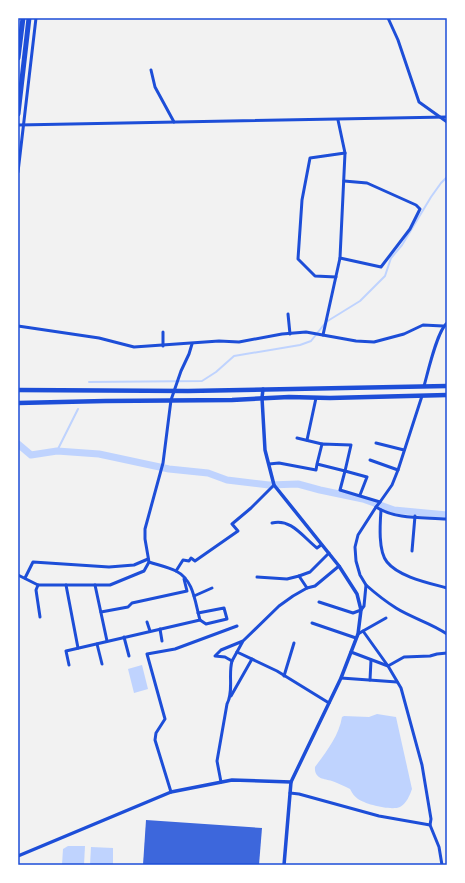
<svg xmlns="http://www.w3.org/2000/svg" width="465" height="883" font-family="'Noto Serif',serif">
	<rect width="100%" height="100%" fill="#f2f2f2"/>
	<g fill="#bfd3fe">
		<polygon points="142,665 148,689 134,693 128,669"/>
		<path d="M 377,714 L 396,717 L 412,789 C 410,795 406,804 400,807 C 391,811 365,804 358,799 C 354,796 352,793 350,789 C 344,786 338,783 332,781 C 324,779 314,779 315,767 C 326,752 339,736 342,717 L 344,716 L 369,717 Z"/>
		<polygon points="68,846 85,846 84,865 62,865 63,849"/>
		<polygon points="91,847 113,848 113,865 90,865"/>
	</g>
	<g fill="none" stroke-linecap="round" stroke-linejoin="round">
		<g stroke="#bfd3fe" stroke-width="2">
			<polyline points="89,382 202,381 216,372 234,356 300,345 311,341 326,322 360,301 385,276 391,258 402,245 431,197 441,183 447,177"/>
			<polyline points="57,451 78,409"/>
		</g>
		<polyline stroke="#bfd3fe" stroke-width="7" points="18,444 31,455 57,451 99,454 169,469 208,473 227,480 269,485 298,484 320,490 363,499 394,510 447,515"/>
	</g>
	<polygon fill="#3d67dc" points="146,820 262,828 259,865 143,865"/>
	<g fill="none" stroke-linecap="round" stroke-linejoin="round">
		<g stroke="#1d4ed8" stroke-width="3">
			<polyline points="388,18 398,40 419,102 447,122"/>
			<polyline points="151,70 155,87 174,122"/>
			<polyline points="18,125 447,117"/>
			<polyline points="18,172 36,18"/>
			<polyline points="340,258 381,267 410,229 420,209 416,205 367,183 344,181"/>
			<polyline points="336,277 315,276 298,259 302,200 310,158 345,153"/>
			<polyline points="288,314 290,334"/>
			<polyline points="18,326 99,338 134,347 219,341 239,342 282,334 306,332 356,341 374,342 404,334 423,325 443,326"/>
			<polyline points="163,332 163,346"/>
			<polyline points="323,335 340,258 345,153 338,120"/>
			<path d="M 424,386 C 428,372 437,331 447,323"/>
			<polyline points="297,438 322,444"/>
			<polyline points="307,440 316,398"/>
			<polyline points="376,443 404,450"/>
			<polyline points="370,460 398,470"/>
			<polyline points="269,464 279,463 316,470 317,464 345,471 351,445 322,444 317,464"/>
			<path d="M 360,495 L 367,477 L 345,471 L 340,490 L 380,502 L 376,507 C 396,520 425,517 447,519"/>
			<polyline points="380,502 392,485 398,470 422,396"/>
			<path d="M 381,510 C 380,524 378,551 387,562 C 399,577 429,583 447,588"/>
			<path d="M 272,523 C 291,518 303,537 317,548 L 321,545"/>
			<polyline points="412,551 415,516"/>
			<polyline points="176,571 183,560 189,561 191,558 195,561 238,531 232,524 251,508 274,485"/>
			<polyline points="18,575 38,585 110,585 144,571 149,562"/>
			<polyline points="299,576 310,572 329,553"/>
			<polyline points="257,577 287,579 299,576 307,588"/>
			<polyline points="25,578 33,562 109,567 134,565 148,559"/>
			<polyline points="38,585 36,590 40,617"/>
			<polyline points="66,585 78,648"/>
			<polyline points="95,585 107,641"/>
			<path d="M 366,585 C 375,593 385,601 396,608 C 412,618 431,623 447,634"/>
			<polyline points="194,596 212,588"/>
			<polyline points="319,602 353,613 361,610 364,606 366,585 360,575 356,561 355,547 358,535 376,507"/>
			<polyline points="101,612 128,607 132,603 187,591 184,579 185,578"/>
			<polyline points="198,613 224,608 227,619 206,624 200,620"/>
			<polyline points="147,622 150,631"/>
			<polyline points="312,623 356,638"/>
			<polyline points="160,629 162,641"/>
			<polyline points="363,631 386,618"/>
			<polyline points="358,634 363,631 388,666 404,657 430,656 437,654 447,653"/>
			<polyline points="124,637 129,656"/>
			<polyline points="243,641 232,661 225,657 215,656 221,650 243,641 279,606 293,596 307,588 315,586 339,566"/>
			<polyline points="97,644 102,664"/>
			<polyline points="237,652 277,671 329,703"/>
			<polyline points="351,652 388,666 401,688 422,765 431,819 430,825"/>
			<path d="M 69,665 L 66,651 L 200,620 C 195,603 194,580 176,571 C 168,567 158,565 149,562 L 145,539 L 145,529 L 163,463 L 171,400 L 181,371 L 189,354 L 192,344"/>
			<polyline points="284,676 294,643"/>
			<polyline points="341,678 397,682"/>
			<polyline points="370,680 371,660"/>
			<polyline points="231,696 252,659"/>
			<path d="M 221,782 L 217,761 L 227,704 C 234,691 228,675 232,661"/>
			<polyline points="171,792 155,740 156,733 165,719 147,654 175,649 237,626"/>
			<polyline points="290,793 299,794 379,816 430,825 439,847 442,865"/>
		</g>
		<g stroke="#1d4ed8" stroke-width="3.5">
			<polyline points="263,389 262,398 265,450 274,485 339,566 357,594 361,610 358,634 341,678 291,782 284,865"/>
			<polyline points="18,856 171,792 232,780 291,782"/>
		</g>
		<g stroke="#1d4ed8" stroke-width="4.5">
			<polyline points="18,390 188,391 447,386"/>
			<polyline points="18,403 105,401 232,400 289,397 330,398 447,395"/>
		</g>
		<g stroke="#1d4ed8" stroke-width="5">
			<polyline points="18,58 23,18"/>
			<polyline points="18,114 29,18"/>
		</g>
	</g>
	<rect width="465" height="883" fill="none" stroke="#ffffff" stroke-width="38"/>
	<rect x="19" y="19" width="427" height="845" fill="none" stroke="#1d4ed8" stroke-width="1.5"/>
</svg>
